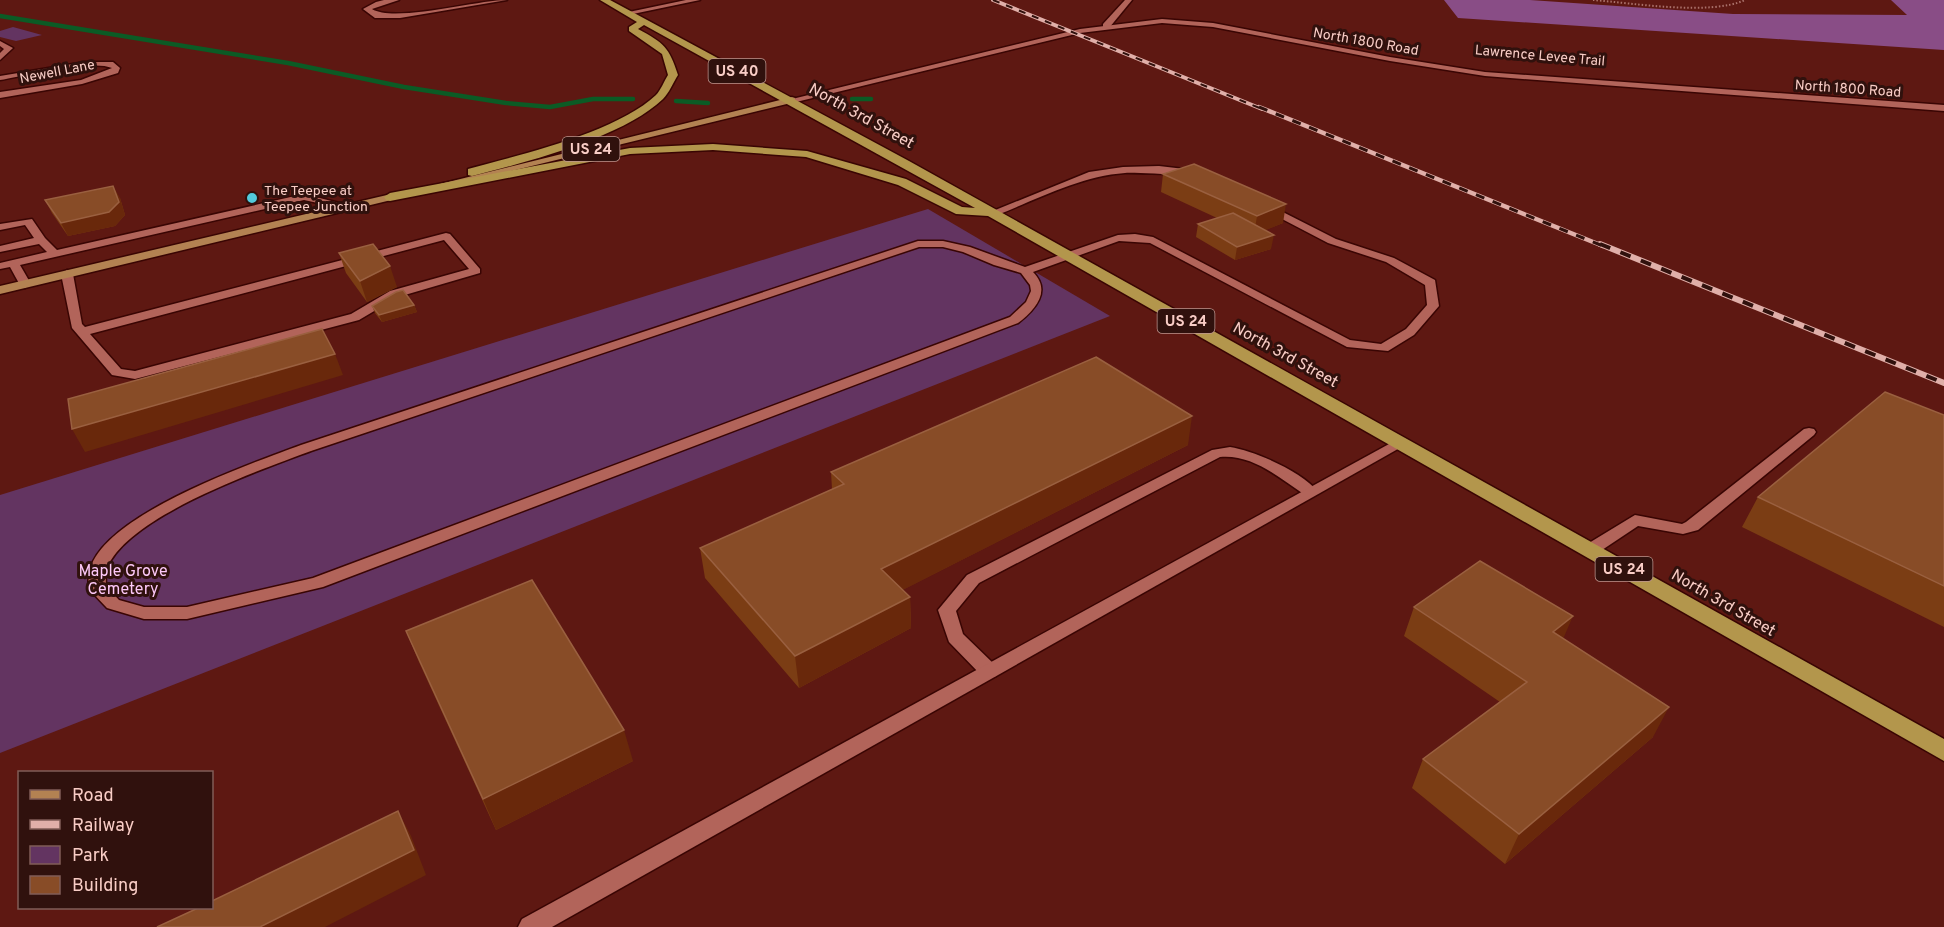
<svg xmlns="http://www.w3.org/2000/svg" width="1944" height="927" viewBox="0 0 1944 927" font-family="Overpass,sans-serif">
<rect width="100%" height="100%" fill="#5e1812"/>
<g fill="#633461">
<polygon points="13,27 42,35 16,41 0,37 0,31"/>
<polygon points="928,209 1110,316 0,753 0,495"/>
</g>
<polygon fill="#894d86" points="1444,0 1530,0 1733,14 1907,15 1891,0 1944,0 1944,50 1458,18"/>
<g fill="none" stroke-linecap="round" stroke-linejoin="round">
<g stroke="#0b5b25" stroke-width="4.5">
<polyline points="0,16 288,63 404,87 506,103 550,107 593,99 633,99"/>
<polyline points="852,99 871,99"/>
<polyline points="676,101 708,103"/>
</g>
<defs>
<g id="lane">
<path d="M384,0H399L372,9C394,23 476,0 507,0L400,18H375L363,9L376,2Z"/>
<polygon points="686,0 700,0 628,15 624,13"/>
<polygon points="1125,0 1132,0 1109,28 1103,28 1103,24"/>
<polygon points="0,41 13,48 0,60 0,53 4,49 0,46"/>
<path d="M85,62H113L120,68L118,73L82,84L0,98V92L81,80L112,68C92,59 24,76 0,80V76Z"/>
<path d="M1159,166L1193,170L1198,173C1193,177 1137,172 1125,173C1081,176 1038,199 997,215H989L988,213L1089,172L1123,167Z"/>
<polygon points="304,194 355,207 350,210 304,200 20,265 31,284 25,288 21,287 10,267 0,269 0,263 47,252 39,244 0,252 0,246 34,238 25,225 0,230 0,224 32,219 45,238 57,250"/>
<path d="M1267,204L1336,239L1394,258L1435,280L1439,306L1414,335L1388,351L1347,347L1150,243L1119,241L1033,272C1052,291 1035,310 1018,323L323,587L187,619H144L107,608L88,588C89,582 88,575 90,569C106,514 250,464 301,445L918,241H943L970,247L1025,267L1118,235L1135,234L1153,237L1350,340L1381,344L1406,329L1427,305L1425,285L1386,262L1328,243L1263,209V205ZM919,247H943L963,252L994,265L1021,273L1030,285L1031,291L1026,302L1010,317L313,578L187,607H144L119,600L106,586C106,581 105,573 107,568C128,516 260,470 311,451Z"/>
<path d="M446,233L450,234L480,269V273L398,297L359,320L135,379L112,375L72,328L61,274L67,270L73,274L82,324L85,327ZM444,240L469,269L390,291L351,314L135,371L121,369L90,334Z"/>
<polygon points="1809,428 1814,429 1816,432 1814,435 1698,530 1683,534 1638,526 1596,554 1584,554 1582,550 1584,546 1635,515 1682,524 1686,522 1804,429"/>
<path d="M1230,447C1255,451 1303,472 1318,492L1310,497L1305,495C1279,478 1253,454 1220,457L979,583L956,611L963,634L996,666L998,671L996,676L989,678L982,676L949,642L938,610L967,575L1212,450Z"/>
</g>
<g id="street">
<polygon points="1162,19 1213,23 1390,57 1485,72 1944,105 1944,111 1485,76 1390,61 1213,27 1162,23 1080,33 792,103 788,100 1080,29"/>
<polygon points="1400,438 1407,442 1405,445 552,927 518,927 522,919"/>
</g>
<g id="primary">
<polygon points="792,97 795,98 795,102 445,187 440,184"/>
<polygon points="404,191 408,192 408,196 0,294 0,286"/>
</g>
<path id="highway" d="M600,0H610L909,161L1944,739V761L988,216L956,214L898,185L806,157L713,150L630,154L390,201L386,200L384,197L390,193L630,148L713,144L807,151L906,179L962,207L975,208L644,25L638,29C664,43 669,47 678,75C673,83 669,93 663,99C622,138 527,162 472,176L468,175V169C520,155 617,132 656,95C661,90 664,81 668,75L662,54L629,31V27L637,22Z"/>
</defs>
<use href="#lane" stroke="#390503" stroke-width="3"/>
<use href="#street" stroke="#390503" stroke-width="3"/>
<use href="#primary" stroke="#390503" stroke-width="3"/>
<use href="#highway" stroke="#390503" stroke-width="3"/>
<path stroke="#aa716b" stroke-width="2" stroke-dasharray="1.5 2" stroke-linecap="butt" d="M1593,0C1633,3 1710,16 1745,0"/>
<use href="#lane" fill="#b2645a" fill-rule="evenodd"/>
<use href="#street" fill="#b2645a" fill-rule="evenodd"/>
<use href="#primary" fill="#b38252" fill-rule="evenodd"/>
<use href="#highway" fill="#b3964c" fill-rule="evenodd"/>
<defs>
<polyline id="rail-far2" points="993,0 1262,109"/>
<polyline id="rail-far1" points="1259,107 1603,246"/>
<polyline id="rail" points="1600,244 1944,383"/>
</defs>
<use href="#rail-far2" stroke="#e0afa9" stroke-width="4"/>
<use href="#rail-far1" stroke="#e0afa9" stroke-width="4.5"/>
<use href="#rail" stroke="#e0afa9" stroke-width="6"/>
<use href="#rail-far2" stroke="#30110d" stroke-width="2" stroke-dasharray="7" stroke-linecap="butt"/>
<use href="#rail-far1" stroke="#30110d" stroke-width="3" stroke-dasharray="9" stroke-linecap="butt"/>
<use href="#rail" stroke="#30110d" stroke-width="4" stroke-dasharray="11" stroke-linecap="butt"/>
</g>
<g fill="#7b3d14">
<polygon points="1163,174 1283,223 1265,230 1271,249 1235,260 1196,237 1198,224 1217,218 1161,192"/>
<polygon points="120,198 125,215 115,226 68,236 52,213 45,200"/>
<polygon points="339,253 397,287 367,302 346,273"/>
<polygon points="414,305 417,312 382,322 375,313 372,306"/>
<polygon points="1944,415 1944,627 1742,527 1758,497"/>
<polygon points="1188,445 902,590 910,597 911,628 799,688 705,578 700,548 832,489 831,472"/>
<polygon points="1414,607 1563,639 1653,737 1505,864 1412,788 1423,759 1500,702 1404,636"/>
<polygon points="406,631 633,761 496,830 419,662"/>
</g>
<g fill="#69280b">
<polygon points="113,186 120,198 125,215 115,226 68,236 61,223"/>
<polygon points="1286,204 1283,223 1254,235 1257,216"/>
<polygon points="1274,235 1271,249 1235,260 1237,247"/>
<polygon points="390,266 397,287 367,302 360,281"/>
<polygon points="414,305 417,312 382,322 379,315"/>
<polygon points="335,354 343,375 85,452 72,429"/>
<polygon points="1192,416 1188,445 883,600 881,569"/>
<polygon points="910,597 911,628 799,688 795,656"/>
<polygon points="1573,616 1560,646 1553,632"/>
<polygon points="1669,707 1653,737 1505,864 1519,834"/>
<polygon points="624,730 633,761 496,830 483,799"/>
<polygon points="398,811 411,836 426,875 325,927 260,927"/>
</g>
<g fill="#884c27" stroke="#9a6040" stroke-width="1.5">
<polygon points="1194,164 1286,204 1257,216 1163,174"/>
<polygon points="113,186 119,202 109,212 61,223 45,200"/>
<polygon points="1233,213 1274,235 1237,247 1198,224"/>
<polygon points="373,244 390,266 360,281 339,253"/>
<polygon points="403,290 414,305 379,315 372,306 396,292"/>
<polygon points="322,329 335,354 72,429 68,399"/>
<polygon points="1096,357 1192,416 881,569 910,597 795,656 700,548 844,484 831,472"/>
<polygon points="1885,392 1944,415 1944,586 1758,497"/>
<polygon points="1480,561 1573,616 1553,632 1669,707 1519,834 1423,759 1527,682 1414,607"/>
<polygon points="532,580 624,730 483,799 406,631"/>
<polygon points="398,811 414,850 260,927 157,927 198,908 212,908 212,901"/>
</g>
<circle fill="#53cadc" stroke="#30110d" stroke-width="2" cx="252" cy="198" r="6"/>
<g text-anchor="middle" stroke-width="6" stroke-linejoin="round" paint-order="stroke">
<g font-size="14" fill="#f9cdc6" stroke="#30110d">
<text transform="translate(1366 41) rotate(10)" y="5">North 1800 Road</text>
<text transform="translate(1540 55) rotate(5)" y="5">Lawrence Levee Trail</text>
<text transform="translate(57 71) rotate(-11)" y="5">Newell Lane</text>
<text transform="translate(1848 88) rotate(4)" y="5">North 1800 Road</text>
</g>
<g font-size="14" fill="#f9cdc6" stroke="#30110d" text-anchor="start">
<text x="264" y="195">The Teepee at<tspan x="264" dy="16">Teepee Junction</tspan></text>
</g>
<g fill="#30110d" stroke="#bd958e" stroke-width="1.5">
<rect x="708.5" y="59" width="57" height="24" rx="4.5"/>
<rect x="562.5" y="137" width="57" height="24" rx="4.5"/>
<rect x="1157.5" y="309" width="57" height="24" rx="4.5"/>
<rect x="1595.5" y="557" width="57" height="24" rx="4.5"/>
</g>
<g font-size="15" font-weight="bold" fill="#f9cdc6">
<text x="737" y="76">US 40</text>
<text x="591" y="154">US 24</text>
<text x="1186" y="326">US 24</text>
<text x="1624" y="574">US 24</text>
</g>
<g font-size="16" fill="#f9cdc6" stroke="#30110d">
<text transform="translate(862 115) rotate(29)" y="6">North 3rd Street</text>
<text transform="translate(1286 354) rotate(29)" y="6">North 3rd Street</text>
<text transform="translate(1724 602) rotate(30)" y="6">North 3rd Street</text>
</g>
<g font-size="16" fill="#fdc9f9" stroke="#30110d">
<text x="123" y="576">Maple Grove<tspan x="123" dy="18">Cemetery</tspan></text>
</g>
</g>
<rect x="18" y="771" width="195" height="138" fill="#30110d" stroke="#805c57" stroke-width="1.5"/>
<rect x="30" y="790" width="30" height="9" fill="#b38252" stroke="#805c57" stroke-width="1.5"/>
<text x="72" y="801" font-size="18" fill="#f9cdc6">Road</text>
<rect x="30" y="820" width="30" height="9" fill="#e0afa9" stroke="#805c57" stroke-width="1.5"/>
<text x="72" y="831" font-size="18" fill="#f9cdc6">Railway</text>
<rect x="30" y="846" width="30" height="18" fill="#633461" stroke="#805c57" stroke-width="1.5"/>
<text x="72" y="861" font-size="18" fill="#f9cdc6">Park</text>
<rect x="30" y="876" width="30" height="18" fill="#884c27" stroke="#805c57" stroke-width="1.5"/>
<text x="72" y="891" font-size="18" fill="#f9cdc6">Building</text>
</svg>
